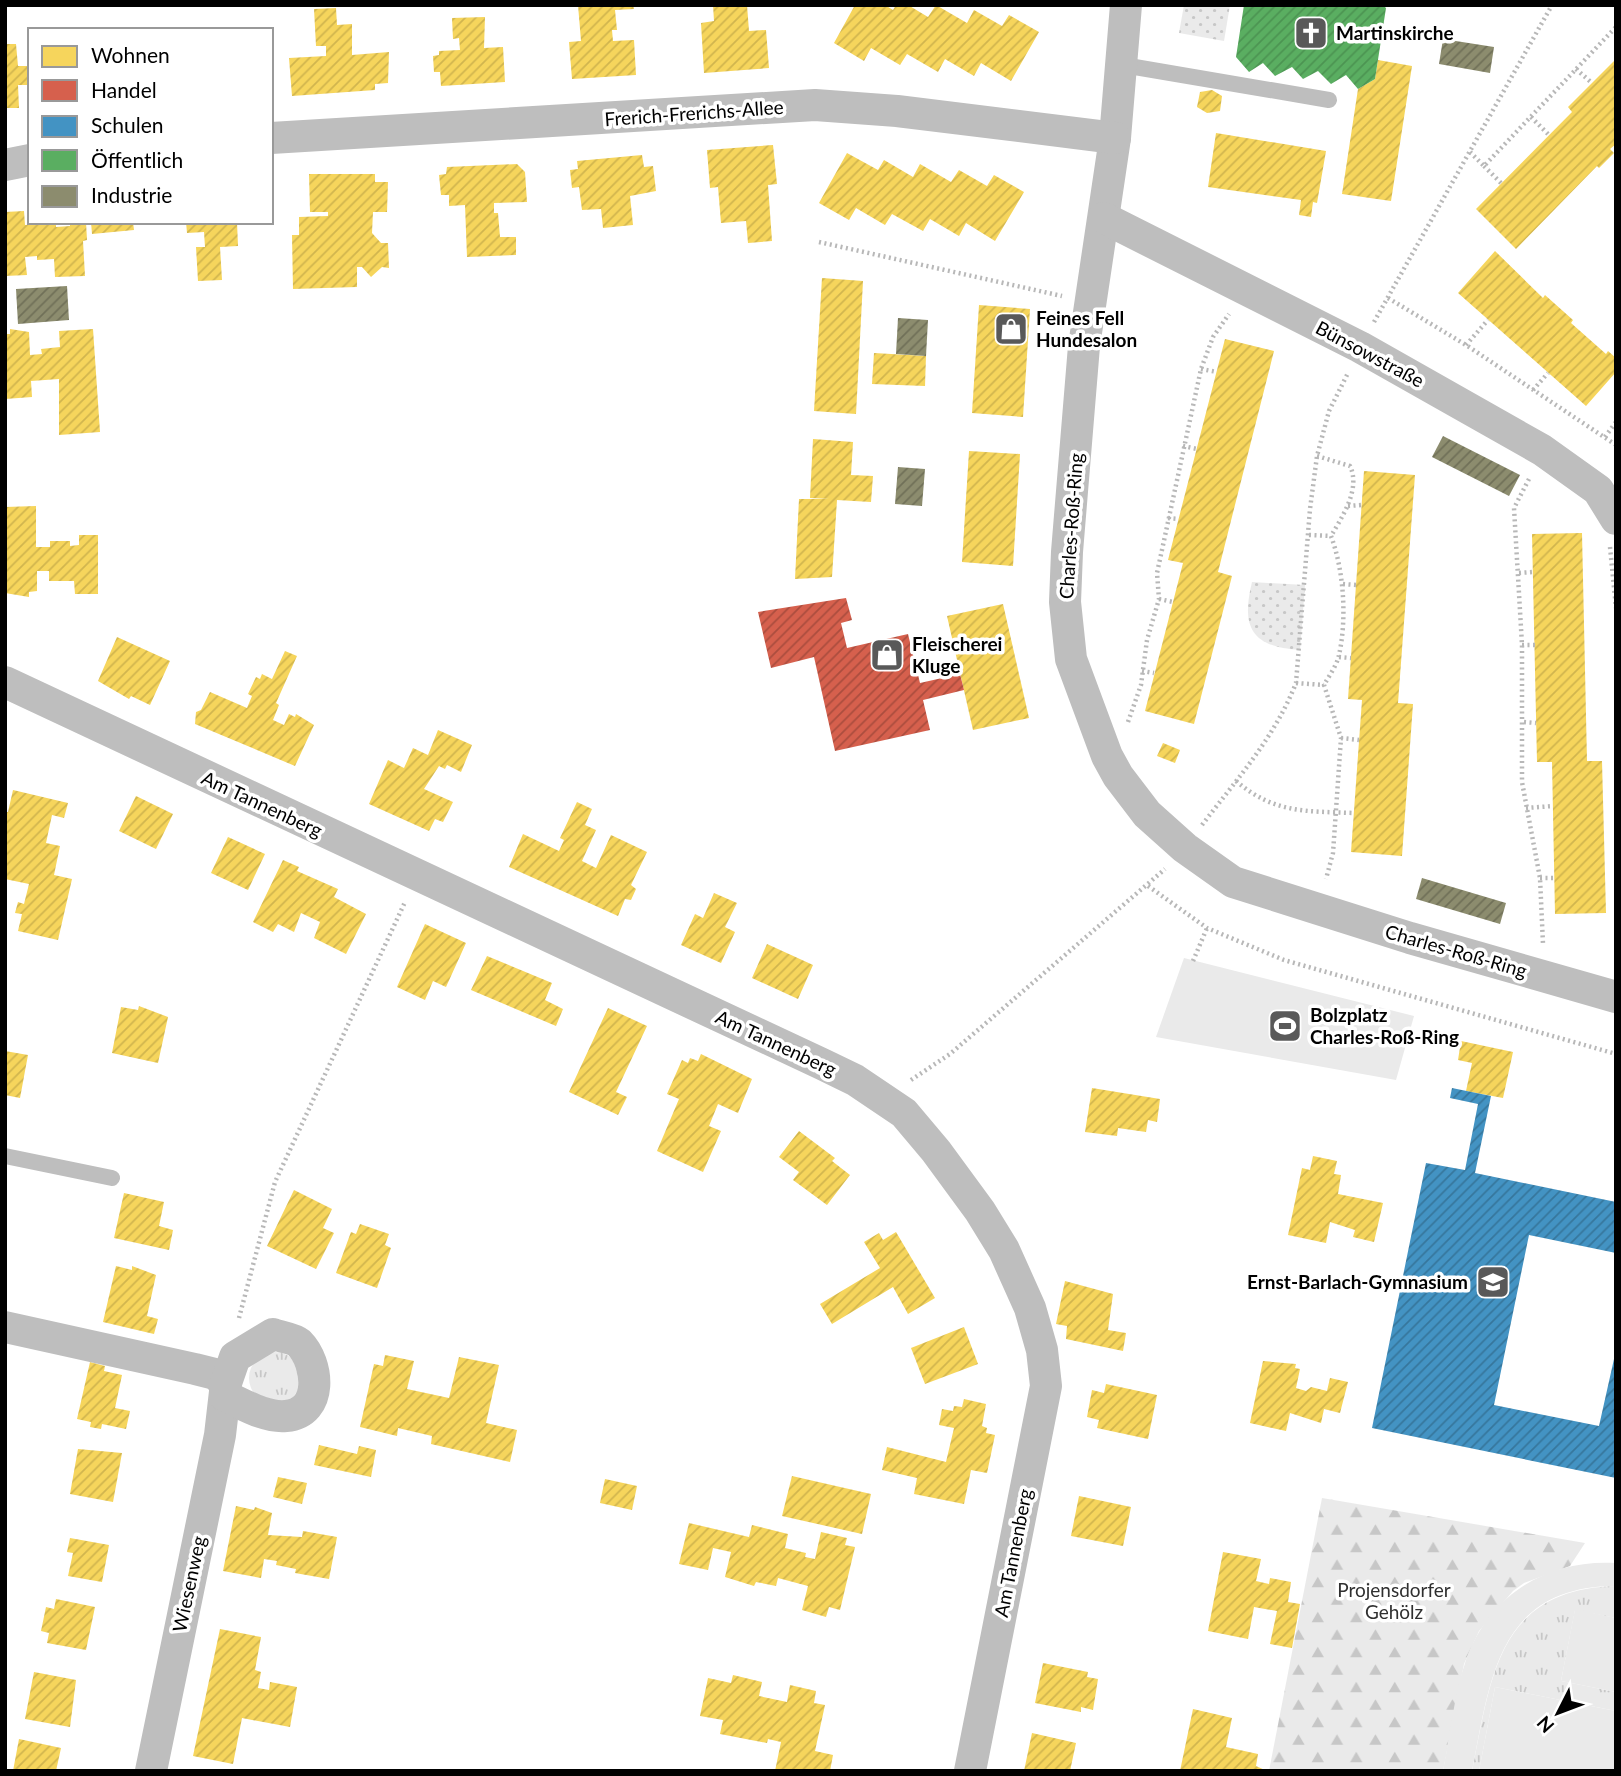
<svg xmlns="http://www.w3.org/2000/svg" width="1621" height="1776" viewBox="0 0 1621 1776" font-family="Lato,sans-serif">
<defs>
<pattern id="grass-tufts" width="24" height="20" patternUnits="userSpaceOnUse" patternTransform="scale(1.75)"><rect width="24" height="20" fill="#eaeaea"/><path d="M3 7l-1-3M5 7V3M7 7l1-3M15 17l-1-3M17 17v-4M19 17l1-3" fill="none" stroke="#c7c7c7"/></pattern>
<pattern id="forest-firs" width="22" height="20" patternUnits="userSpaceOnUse" patternTransform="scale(1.75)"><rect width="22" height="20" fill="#eaeaea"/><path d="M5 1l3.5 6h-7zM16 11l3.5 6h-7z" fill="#c7c7c7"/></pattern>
<pattern id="park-dots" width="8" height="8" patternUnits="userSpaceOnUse" patternTransform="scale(1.75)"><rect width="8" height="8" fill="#eaeaea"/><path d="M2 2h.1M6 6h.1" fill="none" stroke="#c7c7c7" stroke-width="1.8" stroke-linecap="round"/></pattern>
<pattern id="homes-hatch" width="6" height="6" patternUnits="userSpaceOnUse" patternTransform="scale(1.75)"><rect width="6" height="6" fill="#f6d55c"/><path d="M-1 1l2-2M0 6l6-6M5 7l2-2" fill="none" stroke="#d1b54e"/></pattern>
<pattern id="shops-hatch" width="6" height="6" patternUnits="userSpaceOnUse" patternTransform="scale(1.75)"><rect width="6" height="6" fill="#d6604d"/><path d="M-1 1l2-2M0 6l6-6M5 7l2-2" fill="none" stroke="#ab4d3e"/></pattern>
<pattern id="schools-hatch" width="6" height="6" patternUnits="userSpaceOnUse" patternTransform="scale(1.75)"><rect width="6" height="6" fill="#4393c3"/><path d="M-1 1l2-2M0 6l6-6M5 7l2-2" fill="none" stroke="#36769c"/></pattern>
<pattern id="public-hatch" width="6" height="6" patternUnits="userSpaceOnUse" patternTransform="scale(1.75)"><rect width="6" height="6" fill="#5aae61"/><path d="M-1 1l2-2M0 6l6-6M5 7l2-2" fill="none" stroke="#4c9452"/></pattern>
<pattern id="industry-hatch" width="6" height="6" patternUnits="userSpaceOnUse" patternTransform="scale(1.75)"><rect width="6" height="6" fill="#8c8c6e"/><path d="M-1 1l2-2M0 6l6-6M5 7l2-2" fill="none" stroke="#707058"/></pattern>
</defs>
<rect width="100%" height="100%" fill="#fff"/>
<g fill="url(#grass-tufts)">
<circle cx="275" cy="1378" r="26"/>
<path d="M1616,1586V1618L1575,1610L1561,1681L1616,1692V1711L1495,1687L1479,1771H1472C1491,1678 1497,1589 1616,1586Z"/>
</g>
<polygon fill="url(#forest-firs)" points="1322,1498 1585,1543 1570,1566 1524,1583 1513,1591 1479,1631 1464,1664 1443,1771 1269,1771"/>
<g fill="url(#park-dots)">
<polygon points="1184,5 1230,5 1224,41 1179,33"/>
<path d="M1252,582L1305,585L1300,650C1251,647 1241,627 1252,582Z"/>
</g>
<g fill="#eaeaea">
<polygon points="1184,958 1414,1016 1396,1080 1156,1037"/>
<path d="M1616,1563V1586C1497,1586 1490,1681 1472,1771H1443C1450,1735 1454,1695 1466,1660C1489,1595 1547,1559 1616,1563Z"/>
<polygon points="1575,1609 1616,1618 1616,1692 1561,1681"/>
<polygon points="1495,1687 1616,1711 1616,1771 1479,1771"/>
</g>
<g fill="url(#homes-hatch)">
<polygon points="578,5 633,5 634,9 615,10 617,30 612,30 613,41 634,40 636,75 572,79 569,42 581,41"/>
<polygon points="713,5 747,5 749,31 766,30 769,68 704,73 701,23 714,21"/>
<polygon points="855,5 885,5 893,10 896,5 908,5 928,17 936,5 967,23 974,10 1002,26 1009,15 1039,32 1011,81 981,63 974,76 945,59 938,72 907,54 900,65 871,48 864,61 834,43"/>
<polygon points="336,8 337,25 352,24 352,55 389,52 388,83 375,84 375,90 292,96 289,58 326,56 326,46 316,46 314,9"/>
<polygon points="485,17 484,48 503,47 505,82 441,86 440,72 434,72 433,56 439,55 439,51 460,50 459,38 453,39 452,18"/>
<polygon points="5,44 16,44 18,66 30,66 30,85 18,85 19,108 5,108"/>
<polygon points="1616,59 1616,144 1610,149 1614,153 1599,168 1597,166 1516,249 1476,209 1572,112 1568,107"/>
<polygon points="1378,60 1412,66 1391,201 1342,194 1358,89 1375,79"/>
<polygon points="1212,90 1222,96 1220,111 1207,113 1197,107 1200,92"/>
<polygon points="1216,133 1326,151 1317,203 1313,202 1311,217 1299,215 1301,200 1208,187"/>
<polygon points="773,145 777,184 768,185 772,241 748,243 746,221 721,223 718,187 710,188 707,150"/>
<polygon points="847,153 878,170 884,160 913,177 920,164 951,182 959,170 987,186 994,175 1024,192 995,241 966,223 959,236 930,219 923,231 892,214 885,225 856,208 849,220 819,203"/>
<polygon points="642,155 644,167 653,166 656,191 630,196 633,225 603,228 601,209 582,210 579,187 572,188 570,170 578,169 577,161"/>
<polygon points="517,164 525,172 527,202 494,203 494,213 498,213 500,237 516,237 516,255 467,257 465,205 449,206 449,195 441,195 439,175 446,174 447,167"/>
<polygon points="309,174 375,174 375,182 388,182 387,212 373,212 372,233 381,243 388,243 389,268 382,267 371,277 362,267 357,267 357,287 293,289 292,235 299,235 299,217 328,216 328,212 310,212"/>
<polygon points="24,211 25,225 56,223 56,227 70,226 70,222 86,222 87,240 83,241 85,276 55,277 54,259 37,260 37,256 25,257 27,275 5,276 5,212"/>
<polygon points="91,222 133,222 134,230 92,234"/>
<polygon points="186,222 237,222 238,246 220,247 222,280 198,281 196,247 205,247 204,232 187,233"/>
<polygon points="1495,251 1543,298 1545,295 1573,320 1571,323 1606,354 1608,351 1616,358 1616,372 1586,406 1458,293"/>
<polygon points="822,278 863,281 856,414 814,411"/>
<polygon points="979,305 1030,309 1023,417 972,413"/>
<polygon points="10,329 29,332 30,355 42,354 41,349 60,347 59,331 93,329 100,432 59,435 59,379 31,381 32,397 5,399 5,334 10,334"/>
<polygon points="1225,339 1274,351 1218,572 1232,576 1194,724 1145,711 1183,563 1168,560"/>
<polygon points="874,353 926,356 925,386 872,384"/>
<polygon points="813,439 853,442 851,475 873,476 871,502 837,500 832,577 795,579 799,499 829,499 810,498"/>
<polygon points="969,451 1020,454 1013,566 962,562"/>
<polygon points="1364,471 1415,475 1398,703 1413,704 1402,856 1351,852 1362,700 1348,699"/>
<polygon points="36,506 36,547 50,547 50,541 70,541 70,546 79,545 79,535 98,535 98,594 75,594 74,581 49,581 49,571 37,571 37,591 29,592 29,597 5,593 5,507"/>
<polygon points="1582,533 1587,761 1602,761 1606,913 1555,914 1552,762 1537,762 1532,534"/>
<polygon points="1003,604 1029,718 973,730 947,616"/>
<polygon points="117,637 170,661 150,705 131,696 129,699 98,681"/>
<polygon points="285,651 297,656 276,703 279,705 273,720 284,725 289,714 295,717 296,714 314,725 295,766 195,724 196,712 201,710 210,692 247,708 252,696 248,694 256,677 260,679 262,674 272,679"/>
<polygon points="438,730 472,745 461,772 447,765 445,769 439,766 424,789 453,802 443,822 435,819 429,831 369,804 388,760 404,768 413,748 428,755"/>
<polygon points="1163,743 1180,750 1175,763 1157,756"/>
<polygon points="13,790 68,803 64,818 52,815 46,843 60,846 54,875 72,879 58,940 18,931 22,914 15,913 18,902 24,904 29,884 5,879 5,812 8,812"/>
<polygon points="136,796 173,814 156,849 119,831"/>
<polygon points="577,802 592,809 585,825 596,830 582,861 596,868 611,835 647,852 631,885 636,889 631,900 625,899 618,916 509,867 523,834 559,851 564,840 560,838"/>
<polygon points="228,837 265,854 248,890 211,873"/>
<polygon points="283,860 299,867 297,871 338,889 334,897 366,914 346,954 314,938 320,922 301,913 294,932 278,924 273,932 253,922"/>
<polygon points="714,893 737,903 725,927 735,932 721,963 681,945 695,914 703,918"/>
<polygon points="425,924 466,943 446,987 433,981 425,1000 397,987"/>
<polygon points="767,944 813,965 798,999 752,978"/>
<polygon points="487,956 552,983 545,1000 563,1009 556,1026 471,990"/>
<polygon points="139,1006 168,1017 158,1063 112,1053 121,1007 138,1010"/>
<polygon points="608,1008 647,1026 616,1092 627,1097 618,1115 569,1092"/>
<polygon points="1461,1041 1513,1052 1503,1098 1466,1091 1472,1063 1458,1060"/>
<polygon points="5,1051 28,1055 20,1098 5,1095"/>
<polygon points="701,1054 752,1079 738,1113 718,1104 709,1126 721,1131 703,1172 657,1151 679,1099 667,1094 682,1060 688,1063 690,1058 698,1061"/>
<polygon points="1092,1088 1160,1099 1157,1122 1148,1120 1146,1132 1118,1128 1117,1136 1085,1132"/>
<polygon points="799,1131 835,1158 832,1161 850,1175 827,1205 793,1180 799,1172 779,1157"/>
<polygon points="1313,1156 1337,1161 1334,1174 1341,1175 1338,1194 1383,1203 1374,1242 1353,1237 1355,1230 1330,1222 1326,1243 1288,1235 1302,1168 1310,1170"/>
<polygon points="294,1190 332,1209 323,1228 334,1233 316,1269 267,1246"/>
<polygon points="124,1193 164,1202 159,1226 173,1230 169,1250 114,1238"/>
<polygon points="360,1224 389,1234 385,1245 391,1248 377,1288 336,1273 351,1232 356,1234"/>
<polygon points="896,1232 935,1298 908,1314 893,1287 832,1324 820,1304 880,1268 864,1242 879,1233 883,1240"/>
<polygon points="116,1266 132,1270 132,1266 156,1275 147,1316 158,1319 154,1334 103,1322"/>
<polygon points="1065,1281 1113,1294 1108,1330 1126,1333 1123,1351 1066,1339 1067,1326 1056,1324"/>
<polygon points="964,1327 978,1364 925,1384 911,1348"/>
<polygon points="385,1355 414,1361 407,1389 449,1398 459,1357 499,1365 486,1423 517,1430 510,1462 431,1444 432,1436 398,1428 397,1436 360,1427 374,1364 383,1366"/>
<polygon points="1263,1361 1296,1364 1295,1368 1300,1369 1296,1388 1306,1391 1311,1387 1327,1391 1330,1378 1348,1382 1340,1413 1324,1409 1321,1423 1290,1413 1286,1431 1250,1423"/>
<polygon points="90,1362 105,1366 104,1371 122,1375 115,1408 130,1411 126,1429 102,1424 101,1429 90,1427 91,1422 77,1419"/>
<polygon points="1106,1384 1157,1395 1148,1439 1097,1428 1099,1420 1087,1417 1092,1390 1104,1393"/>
<polygon points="964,1399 986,1404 982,1426 987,1428 986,1433 995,1435 987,1473 971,1470 964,1504 914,1494 917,1478 882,1470 887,1447 946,1462 954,1428 939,1425 942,1409 953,1411 954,1406 962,1407"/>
<polygon points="319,1445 357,1454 359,1446 376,1450 371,1477 314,1465"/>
<polygon points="78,1449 122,1453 113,1502 70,1494"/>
<polygon points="792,1476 871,1494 862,1534 782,1516"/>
<polygon points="278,1477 307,1483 302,1504 273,1497"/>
<polygon points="605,1479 637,1486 632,1510 600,1503"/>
<polygon points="1079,1496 1131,1507 1123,1546 1071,1536"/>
<polygon points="236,1506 254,1510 255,1507 272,1513 268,1535 302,1537 303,1531 337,1537 329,1579 295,1573 296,1569 276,1565 277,1561 264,1559 261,1578 223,1571"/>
<polygon points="689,1523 749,1537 752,1525 788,1534 785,1548 806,1553 805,1557 815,1559 821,1532 847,1538 845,1545 855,1547 840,1610 829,1607 826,1617 802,1610 808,1586 778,1578 776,1586 756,1582 754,1586 725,1577 731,1552 713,1548 708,1570 679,1564"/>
<polygon points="70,1538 109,1545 102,1582 68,1576 73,1553 67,1552"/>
<polygon points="1223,1552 1261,1559 1256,1581 1269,1584 1270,1578 1291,1582 1288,1602 1300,1604 1292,1648 1270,1644 1277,1611 1254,1607 1248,1639 1208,1631"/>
<polygon points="56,1599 95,1607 86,1650 47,1643 49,1633 41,1631 46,1607 54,1609"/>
<polygon points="220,1629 261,1637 255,1670 261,1672 258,1688 269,1690 270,1682 297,1687 290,1727 242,1718 233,1764 193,1756"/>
<polygon points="1043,1663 1088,1672 1087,1677 1098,1679 1093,1710 1081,1707 1081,1712 1035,1703"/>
<polygon points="34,1672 76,1680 70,1727 25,1719"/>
<polygon points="733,1675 762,1682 759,1696 787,1702 790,1685 816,1691 814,1703 825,1705 815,1751 833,1755 830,1771 775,1771 781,1742 768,1739 767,1743 720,1734 723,1720 700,1716 708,1678 731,1683"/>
<polygon points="1193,1709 1232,1718 1226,1747 1258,1754 1256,1766 1267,1771 1180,1771"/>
<polygon points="1032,1733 1076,1743 1070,1771 1024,1771"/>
<polygon points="19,1739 61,1748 56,1771 13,1771"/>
</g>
<polygon fill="url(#shops-hatch)" points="846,598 852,620 841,623 847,648 908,634 920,683 960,674 964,690 923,700 930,730 835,751 814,657 771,668 758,612"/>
<polygon fill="url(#schools-hatch)" points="1452,1088 1491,1096 1475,1173 1616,1202 1616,1253 1529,1235 1494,1405 1599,1426 1616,1350 1616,1478 1372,1428 1426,1163 1465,1170 1478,1104 1450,1098"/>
<polygon fill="url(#public-hatch)" points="1244,5 1383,5 1386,8 1375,79 1358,89 1346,75 1331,84 1318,71 1303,79 1292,67 1275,76 1263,63 1249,72 1236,57"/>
<g fill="url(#industry-hatch)">
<polygon points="1443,39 1494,47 1490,73 1439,64"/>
<polygon points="67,286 69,320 18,324 16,289"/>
<polygon points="898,318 928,320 926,356 896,354"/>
<polygon points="1443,436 1520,475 1509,496 1432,457"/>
<polygon points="898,467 925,469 922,506 895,504"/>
<polygon points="1422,878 1506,903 1500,924 1416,899"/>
</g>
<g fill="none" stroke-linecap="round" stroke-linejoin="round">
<g stroke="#b8b8b8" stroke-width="4.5" stroke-dasharray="2 3.5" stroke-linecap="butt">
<polyline points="1576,69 1592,83"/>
<polyline points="1531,117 1549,135"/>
<polyline points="1470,152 1484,166 1616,27"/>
<polyline points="1484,166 1501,183"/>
<polyline points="819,242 1062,296"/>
<polyline points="1388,298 1466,345 1616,445"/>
<polyline points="1374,322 1552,5"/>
<polyline points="1466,345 1488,320"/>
<polyline points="1201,369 1217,372"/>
<polyline points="1533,390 1548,373"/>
<polyline points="1605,437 1616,422"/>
<polyline points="1183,446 1197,449"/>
<path d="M1317,456L1350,466C1361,489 1342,517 1331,536C1344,571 1347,619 1339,655C1337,665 1329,676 1324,685L1341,738L1333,853L1326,879"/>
<polyline points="1529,479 1514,508 1522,645 1522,782 1540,878 1543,944"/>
<polyline points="1348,506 1362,505"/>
<polyline points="1168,518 1179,519"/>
<polyline points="1309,535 1331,536"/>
<polyline points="1610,547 1616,608"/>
<polyline points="1519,573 1533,572"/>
<polyline points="1343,584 1356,585"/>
<polyline points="1159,599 1173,602"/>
<polyline points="1522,645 1535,645"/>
<polyline points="1339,657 1351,658"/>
<polyline points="1142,671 1154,673"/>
<polyline points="1296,683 1324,685"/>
<polyline points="1128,722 1141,685 1147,640 1159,599 1157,573 1201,369 1213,337 1229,314"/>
<polyline points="1524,722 1536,723"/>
<polyline points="1341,738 1359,740"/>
<path d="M1236,781C1275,814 1306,811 1354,813"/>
<polyline points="1526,808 1553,806"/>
<path d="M1202,825C1237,779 1275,737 1296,683L1310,509L1317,456L1329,411L1348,373"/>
<polyline points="1540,878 1555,878"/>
<polyline points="1148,886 1207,928 1284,960 1616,1054"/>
<polyline points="1193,961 1207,928"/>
<polyline points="911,1080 950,1054 1165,869"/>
<polyline points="239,1318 275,1182 405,902"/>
</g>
<g stroke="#bebebe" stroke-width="16">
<polyline points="1123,65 1329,100"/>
<polyline points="5,1156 112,1178"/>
</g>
<g stroke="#bebebe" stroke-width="32">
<polyline points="1126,5 1115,138 1084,346 1067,552 1065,602 1071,659 1107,756 1118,776 1147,814 1185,848 1233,882 1410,938 1616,997"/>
<polyline points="271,138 815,105 897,111 1115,138"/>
<polyline points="5,165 30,160"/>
<polyline points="1104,218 1360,347 1542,450 1598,490 1616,519"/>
<polyline points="5,682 822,1064 855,1080 904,1113 936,1151 980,1211 1004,1250 1030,1308 1042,1350 1046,1386 970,1771"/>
<polyline points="5,1327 195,1369 215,1374 226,1383 220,1435 151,1771"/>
<path d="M225,1396C243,1404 265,1418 286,1416C324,1413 319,1363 299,1343C293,1338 281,1337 273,1334L235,1357L226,1383"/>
</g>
</g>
<defs>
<symbol id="church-square" viewBox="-11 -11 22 22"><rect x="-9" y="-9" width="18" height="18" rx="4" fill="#595959" stroke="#fff"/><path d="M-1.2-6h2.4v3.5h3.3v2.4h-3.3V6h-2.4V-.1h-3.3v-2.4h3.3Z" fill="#fff"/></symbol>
<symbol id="shop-square" viewBox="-11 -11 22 22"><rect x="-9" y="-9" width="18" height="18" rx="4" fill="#595959" stroke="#fff"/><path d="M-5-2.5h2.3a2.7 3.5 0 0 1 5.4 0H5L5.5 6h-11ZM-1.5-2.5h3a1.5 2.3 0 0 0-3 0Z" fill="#fff"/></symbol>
<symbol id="stadium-square" viewBox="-11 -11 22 22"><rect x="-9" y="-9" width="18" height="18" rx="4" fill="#595959" stroke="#fff"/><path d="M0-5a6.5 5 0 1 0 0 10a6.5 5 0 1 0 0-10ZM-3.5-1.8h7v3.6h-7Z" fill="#fff"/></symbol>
<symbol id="school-square" viewBox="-11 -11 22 22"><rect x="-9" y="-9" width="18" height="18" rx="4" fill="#595959" stroke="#fff"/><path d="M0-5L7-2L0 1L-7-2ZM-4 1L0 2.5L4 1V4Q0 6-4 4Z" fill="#fff"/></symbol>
</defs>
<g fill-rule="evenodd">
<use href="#church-square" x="1292" y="14" width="38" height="38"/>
<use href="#shop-square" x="992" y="310" width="38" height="38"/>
<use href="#shop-square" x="868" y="636" width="38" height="38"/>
<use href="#stadium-square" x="1266" y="1007" width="38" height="38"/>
<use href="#school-square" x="1474" y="1263" width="38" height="38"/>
</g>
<g text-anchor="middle" stroke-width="7" stroke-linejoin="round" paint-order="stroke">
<g font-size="19" font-weight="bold" fill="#000" stroke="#fff" text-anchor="start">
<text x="1336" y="40">Martinskirche</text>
<text x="1036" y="325">Feines Fell<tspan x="1036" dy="22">Hundesalon</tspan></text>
<text x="912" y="651">Fleischerei<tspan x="912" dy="22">Kluge</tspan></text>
<text x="1310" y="1022">Bolzplatz<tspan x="1310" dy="22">Charles-Roß-Ring</tspan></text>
<text x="1468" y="1289" text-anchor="end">Ernst-Barlach-Gymnasium</text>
</g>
<g font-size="19" fill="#000" stroke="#fff">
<text transform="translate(694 113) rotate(-4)" y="7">Frerich-Frerichs-Allee</text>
<text transform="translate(1370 354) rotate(28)" y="7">Bünsowstraße</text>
<text transform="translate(1071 526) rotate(-86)" y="7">Charles-Roß-Ring</text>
<text transform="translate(262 804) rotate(25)" y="7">Am Tannenberg</text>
<text transform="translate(1456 951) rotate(16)" y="7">Charles-Roß-Ring</text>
<text transform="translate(776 1043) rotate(25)" y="7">Am Tannenberg</text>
<text transform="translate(1013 1553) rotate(-79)" y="7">Am Tannenberg</text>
<text transform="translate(189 1584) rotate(-78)" y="7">Wiesenweg</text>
</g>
<g font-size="19" fill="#303030" stroke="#fff">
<text x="1394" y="1597">Projensdorfer<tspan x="1394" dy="22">Gehölz</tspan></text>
</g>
</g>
<rect width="1621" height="1776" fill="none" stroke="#000000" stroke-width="14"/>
<rect x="28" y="28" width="245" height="196" fill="#ffffff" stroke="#999999" stroke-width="2"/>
<rect x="42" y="46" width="35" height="21" fill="#f6d55c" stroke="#999999" stroke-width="2"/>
<text x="91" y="63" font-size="21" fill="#000000">Wohnen</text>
<rect x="42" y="80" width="35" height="21" fill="#d6604d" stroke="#999999" stroke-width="2"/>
<text x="91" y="98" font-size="21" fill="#000000">Handel</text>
<rect x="42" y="116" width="35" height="21" fill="#4393c3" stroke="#999999" stroke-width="2"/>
<text x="91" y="133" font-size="21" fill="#000000">Schulen</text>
<rect x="42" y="150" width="35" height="21" fill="#5aae61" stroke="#999999" stroke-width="2"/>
<text x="91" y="168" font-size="21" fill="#000000">Öffentlich</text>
<rect x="42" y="186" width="35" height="21" fill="#8c8c6e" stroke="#999999" stroke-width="2"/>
<text x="91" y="203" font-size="21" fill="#000000">Industrie</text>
<g transform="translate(1558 1713) rotate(228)" stroke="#ffffff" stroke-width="5" paint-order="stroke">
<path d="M0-5L12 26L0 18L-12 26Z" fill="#000000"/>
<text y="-10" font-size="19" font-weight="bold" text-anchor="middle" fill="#000000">N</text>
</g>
</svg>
